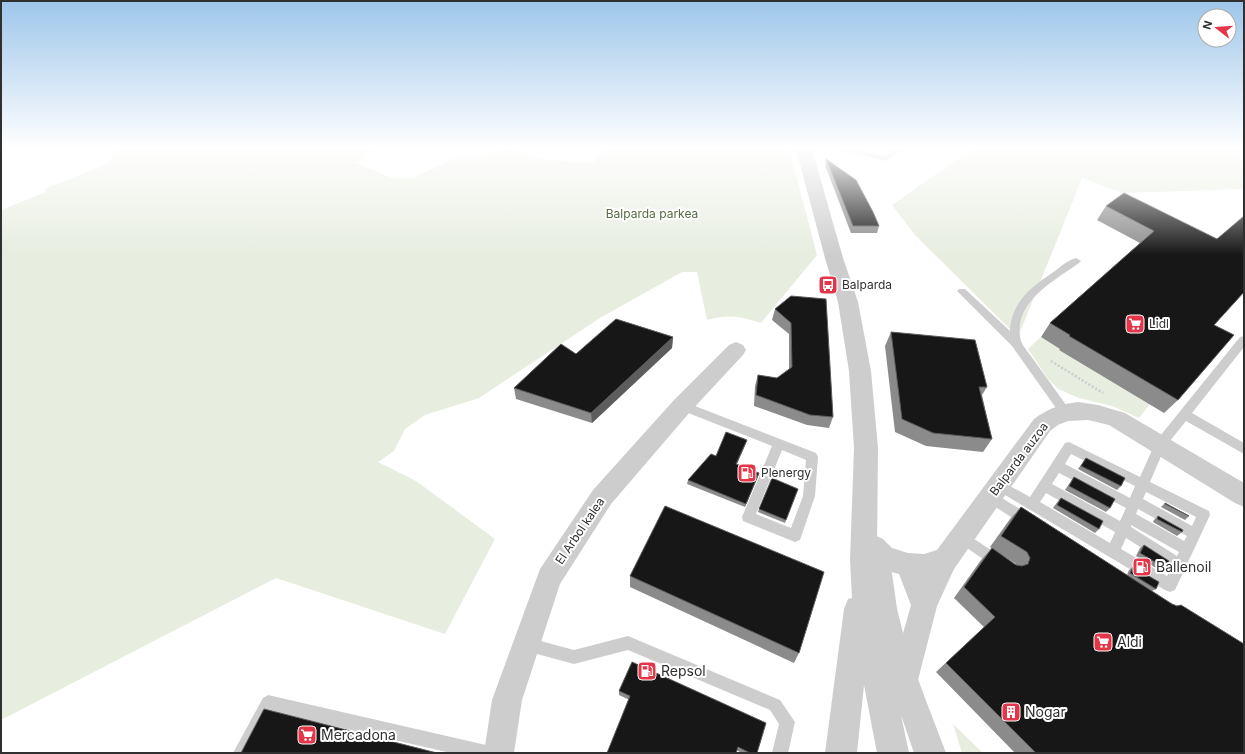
<svg xmlns="http://www.w3.org/2000/svg" width="1245" height="754" viewBox="0 0 1245 754" font-family="Inter,sans-serif">
<rect width="100%" height="100%" fill="#fff"/>
<g fill="#e7eddf">
<path d="M118,149H377L356,163L392,178H413L460,155H484L505,149H511L551,160L593,163L606,149H789L817,255L761,323C739,316 730,314 707,320L697,272H682L600,318L479,398L425,415L405,429L394,451L378,462L416,481L495,539L445,634L276,578L1,720V210L46,192L45,189L107,164Z"/>
<polygon points="972,149 1244,149 1244,189 1123,193 1082,178 1018,337 915,235 892,205"/>
<polygon points="1041,337 1060,349 1060,350 1150,404 1139,418 1112,406 1079,398 1058,389 1048,379 1028,349"/>
<polygon points="953,724 983,753 962,753"/>
</g>
<g fill="none" stroke-linecap="round" stroke-linejoin="round">
<polyline stroke="#cdcdcd" stroke-width="2.5" stroke-dasharray="2 2" stroke-linecap="butt" points="1051,361 1103,393"/>
<g fill="#cdcdcd" fill-rule="evenodd">
<polygon points="835,149 851,149 884,156 895,149 905,149 885,161"/>
<path d="M1076,258L1081,261L1079,263C1054,281 1011,303 1021,341C1023,347 1030,354 1033,359C1045,376 1057,392 1069,409L1071,412L1069,415L1065,417L1061,415L1012,346L957,291L959,289H965L1010,331C1011,302 1032,286 1055,271C1061,266 1068,260 1076,258Z"/>
<path d="M1244,336V347L1192,413L1244,443V454L1186,421L1165,447L1150,482L1209,511L1210,515L1175,590L1170,592L1165,590L995,489L993,485L995,481L999,480L1030,497L1065,443L1069,442L1140,477L1156,441L1240,337ZM1071,454L1135,486L1130,498L1065,464ZM1059,473L1126,508L1120,521L1052,484ZM1146,492L1196,517L1192,526L1143,499ZM1046,493L1115,532L1110,543L1040,502ZM1138,509L1187,536L1184,541L1136,514ZM1131,525L1179,552L1177,556L1131,527ZM1126,538L1172,567L1167,576L1121,549Z"/>
<path d="M682,401L816,453L818,457L815,496L800,540L795,542L790,540L743,521L742,517L772,446L678,409L676,406L678,403ZM782,450L806,460L803,496L791,528L756,514Z"/>
<polygon points="990,491 1032,516 1033,520 1032,524 1027,526 1022,524 986,501 984,497 986,493"/>
<polygon points="962,531 1003,558 1005,562 1003,566 998,568 993,566 957,541 955,537 957,533"/>
<polygon points="628,636 780,700 795,722 788,753 772,753 779,724 770,710 628,650 574,664 526,651 521,649 519,644 521,639 526,637 574,650"/>
<polygon points="268,695 486,745 492,747 494,753 451,753 272,712 250,753 233,753 263,698"/>
</g>
<g fill="#cdcdcd" fill-rule="evenodd">
<polygon points="736,342 743,345 746,350 743,355 690,412 611,504 560,584 522,700 514,753 484,753 492,700 540,569 593,490 674,400 729,345"/>
<path d="M1078,402L1098,405L1125,413L1244,483V507L1235,503L1109,425L1088,420L1068,421L1058,425L1050,431L954,569L937,606L918,680L914,690L904,694L894,690L890,680L911,605L899,574C880,569 870,566 861,547L865,539L874,535L883,539L892,548L908,553L924,554L937,550L1034,419C1047,409 1061,404 1078,402Z"/>
</g>
<path fill="#cdcdcd" fill-rule="evenodd" d="M796,149H812L843,258L858,302L871,371L878,448L877,552L887,556C894,574 894,594 898,613C909,661 929,707 946,753H914L901,715L909,753H877L864,685L857,753H825L844,609L848,599L852,598L850,560L854,448L849,371L838,302L825,258Z"/>
</g>
<g fill="#8b8b8b">
<polygon points="826,159 879,226 877,233 851,233 825,165"/>
<polygon points="1106,206 1217,239 1214,325 1178,400 1164,413 1059,350 1060,349 1041,337 1050,323 1140,243 1097,220"/>
<polygon points="791,296 833,417 829,428 807,425 754,406 755,386 758,375 777,378 789,369 789,334 772,320 775,309"/>
<polygon points="891,332 987,387 982,395 992,439 983,452 926,446 895,432 885,346"/>
<polygon points="673,337 672,348 592,423 516,399 514,388 576,354"/>
<polygon points="747,440 746,443 737,464 758,476 745,507 687,484 688,480 716,456"/>
<polygon points="1086,458 1121,486 1117,490 1078,469 1083,462"/>
<polygon points="1074,477 1110,508 1106,512 1065,490 1071,481"/>
<polygon points="798,489 785,523 758,512 759,509"/>
<polygon points="1061,498 1099,529 1095,533 1053,508 1058,501"/>
<polygon points="1165,503 1189,516 1185,520 1161,507"/>
<polygon points="1021,507 1127,575 1129,570 1133,567 1156,589 1152,591 1244,753 1015,753 936,672 984,627 954,598 981,560 992,548 1016,565 1016,564 990,547 1010,519"/>
<polygon points="1158,516 1182,532 1177,536 1153,522 1154,520"/>
<polygon points="1144,545 1165,568 1161,571 1136,556 1140,548"/>
<polygon points="630,576 799,653 794,663 630,587"/>
<polygon points="619,691 757,753 742,753 619,695"/>
</g>
<g fill="#5d5d5d">
<polygon points="673,337 672,348 592,423 591,413"/>
<polygon points="747,440 746,443 735,468 736,464"/>
<polygon points="759,473 758,476 745,507 746,504"/>
</g>
<g fill="#171717" stroke="#5d5d5d">
<polygon points="826,159 856,180 873,212 879,226 853,226"/>
<polygon points="1124,193 1217,239 1244,216 1244,292 1214,325 1234,335 1178,400 1069,336 1070,335 1050,323 1154,231 1106,206"/>
<polygon points="791,296 826,299 833,417 810,415 756,395 758,375 777,378 792,367 791,323 775,309"/>
<polygon points="616,319 673,337 591,413 514,388 561,344 576,354"/>
<polygon points="891,332 975,340 987,387 979,387 992,439 933,433 902,419"/>
<polygon points="726,432 747,440 736,464 759,473 746,504 688,480 711,454 716,456"/>
<polygon points="1086,458 1125,478 1121,486 1081,466"/>
<polygon points="1074,477 1115,499 1110,508 1069,486"/>
<polygon points="772,478 798,489 786,520 759,509"/>
<polygon points="1061,498 1103,521 1099,529 1057,505"/>
<polygon points="1165,503 1189,516 1165,504"/>
<polygon points="665,506 824,572 799,653 630,576"/>
<polygon points="1021,507 1172,604 1177,606 1181,605 1244,644 1244,753 1036,753 946,663 995,617 964,587 992,548 1016,565 1022,566 1028,564 1030,558 1027,552 1001,536"/>
<polygon points="1158,516 1183,530 1182,532 1157,519"/>
<polygon points="1144,545 1169,561 1165,568 1140,553"/>
<polygon points="1133,567 1159,582 1156,589 1130,573"/>
<polygon points="632,662 766,723 757,753 750,753 738,747 736,753 607,753 630,696 619,691"/>
<polygon points="264,709 437,753 241,753"/>
</g>
<linearGradient id="sky" x2="0" y2="1"><stop stop-color="#9dc6ea"/><stop offset="0.58" stop-color="#fff"/><stop offset="1" stop-color="#fff" stop-opacity="0"/></linearGradient>
<rect width="1245" height="255" fill="url(#sky)"/>
<defs>
<symbol id="bus-square" viewBox="-11 -11 22 22"><rect x="-9" y="-9" width="18" height="18" rx="4" fill="#e43648" stroke="#fff"/><path d="M-5-6H5V4H4V6H2V4H-2V6H-4V4H-5ZM-3.5-4V0h7V-4ZM-3.5 1.2v1.5H-2V1.2ZM2 1.2v1.5H3.5V1.2Z" fill="#fff"/></symbol>
<symbol id="supermarket-square" viewBox="-11 -11 22 22"><rect x="-9" y="-9" width="18" height="18" rx="4" fill="#e43648" stroke="#fff"/><path d="M-6-5.5h2.5l.6 2H6L4.5 2H-2.5L-4.4-4H-6ZM-1.5 3.2a1.3 1.3 0 1 0 .1 0ZM3 3.2a1.3 1.3 0 1 0 .1 0Z" fill="#fff"/></symbol>
<symbol id="fuel-square" viewBox="-11 -11 22 22"><rect x="-9" y="-9" width="18" height="18" rx="4" fill="#e43648" stroke="#fff"/><path d="M-5.5-6h7V0h2V4h1.3V-2.5L3-4.5l.8-.8L6-3V5H2.5V1h-1V6h-7ZM-4.2-4.7v3.2H.2V-4.7Z" fill="#fff"/></symbol>
<symbol id="building-square" viewBox="-11 -11 22 22"><rect x="-9" y="-9" width="18" height="18" rx="4" fill="#e43648" stroke="#fff"/><path d="M-4-6H4V6H1V3H-1V6H-4ZM-2.5-4.3h1.7v1.8h-1.7ZM.8-4.3h1.7v1.8H.8ZM-2.5-1h1.7V.8h-1.7ZM.8-1h1.7V.8H.8Z" fill="#fff"/></symbol>
</defs>
<g fill-rule="evenodd">
<use href="#bus-square" x="817" y="274" width="22" height="22"/>
<use href="#supermarket-square" x="1124" y="313" width="22" height="22"/>
<use href="#fuel-square" x="736" y="462" width="22" height="22"/>
<use href="#fuel-square" x="1131" y="556" width="22" height="22"/>
<use href="#supermarket-square" x="1092" y="631" width="22" height="22"/>
<use href="#fuel-square" x="636" y="660" width="22" height="22"/>
<use href="#building-square" x="1000" y="701" width="22" height="22"/>
<use href="#supermarket-square" x="296" y="724" width="22" height="22"/>
</g>
<g text-anchor="middle" stroke-width="4" stroke-linejoin="round" paint-order="stroke">
<g font-size="12" fill="#556c3e" stroke="#fff">
<text x="652" y="218">Balparda parkea</text>
</g>
<g font-size="12" fill="#303030" stroke="#fff" text-anchor="start">
<text x="842" y="289">Balparda</text>
<text x="1149" y="328">Lidl</text>
<text x="761" y="477">Plenergy</text>
</g>
<g font-size="12" fill="#303030" stroke="#fff">
<text transform="translate(1019 459) rotate(-53)" y="4">Balparda auzoa</text>
<text transform="translate(580 531) rotate(-56)" y="4">El Arbol kalea</text>
</g>
<g font-size="14" fill="#303030" stroke="#fff" text-anchor="start">
<text x="1156" y="572">Ballenoil</text>
<text x="1117" y="647">Aldi</text>
<text x="661" y="676">Repsol</text>
<text x="1025" y="717">Nogar</text>
<text x="321" y="740">Mercadona</text>
</g>
</g>
<rect width="1245" height="754" fill="none" stroke="#303030" stroke-width="4"/>
<g transform="translate(1217 28) rotate(287)"><circle r="19" fill="#ffffff" stroke="#acacac"/>
<path d="M0-3L7 15L0 10L-7 15Z" fill="#e43648"/>
<text y="-6" font-size="11" font-weight="bold" text-anchor="middle" fill="#303030">N</text>
</g>
</svg>
